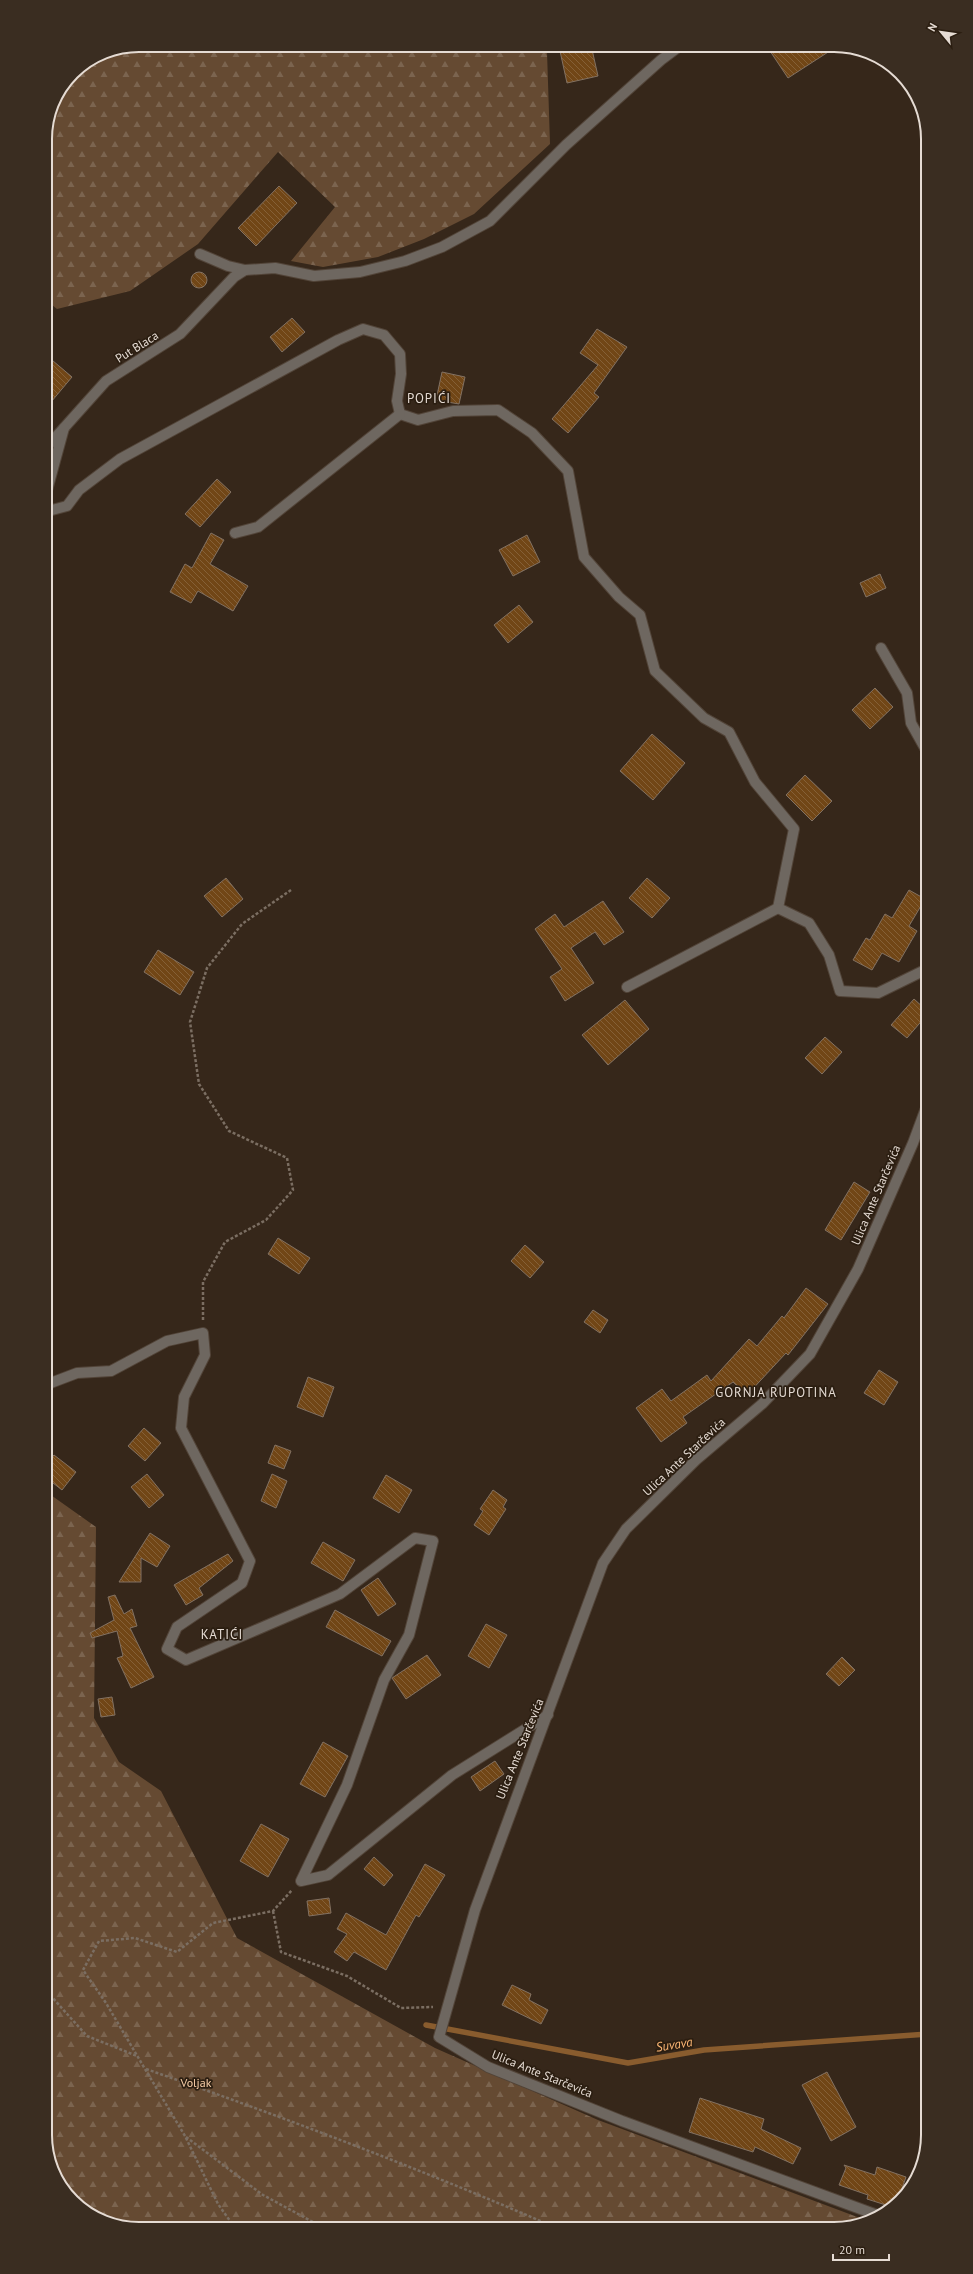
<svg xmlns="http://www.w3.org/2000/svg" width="973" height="2274" viewBox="0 0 973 2274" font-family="'PT Sans',sans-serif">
<defs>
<pattern id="forest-firs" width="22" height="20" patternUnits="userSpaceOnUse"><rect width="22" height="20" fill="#654a32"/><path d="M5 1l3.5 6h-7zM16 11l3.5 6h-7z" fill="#7b644f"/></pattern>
<pattern id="building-back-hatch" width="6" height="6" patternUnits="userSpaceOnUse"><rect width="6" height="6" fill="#714616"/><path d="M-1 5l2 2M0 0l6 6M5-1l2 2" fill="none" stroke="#856037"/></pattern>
</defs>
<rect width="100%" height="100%" fill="#36271a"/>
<g fill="url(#forest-firs)">
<polygon points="139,45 548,45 547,52 550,144 474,214 424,239 378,257 323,267 291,261 335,207 278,152 198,244 130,291 57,309 46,300 45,133 52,103 73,72 103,52"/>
<polygon points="48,1493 96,1527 94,1718 119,1762 161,1791 237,1938 435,2048 598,2120 868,2221 864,2224 133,2229 82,2209 50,2165"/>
</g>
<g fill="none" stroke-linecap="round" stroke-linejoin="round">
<polyline stroke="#895c2e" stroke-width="5.5" points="426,2025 628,2063 704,2050 928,2034"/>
</g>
<g fill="url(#building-back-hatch)" stroke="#827162">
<polygon points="586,45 591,45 598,76 567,83 560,51"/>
<polygon points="766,45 839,45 788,78"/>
<polygon points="279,186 297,203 256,246 238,228"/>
<circle cx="199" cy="280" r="8"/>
<polygon points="292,318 305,332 282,352 270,337"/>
<polygon points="597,329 627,347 594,393 599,397 568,433 552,419 598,365 580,353"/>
<polygon points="46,355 72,377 46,408"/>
<polygon points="442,372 465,377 459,404 436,400"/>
<polygon points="217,479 231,492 200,527 185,514"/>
<polygon points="211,533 224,540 210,564 248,586 233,611 198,591 191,603 170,592 185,564 192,568"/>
<polygon points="527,535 540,562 513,576 499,550"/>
<polygon points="880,574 886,588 866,597 860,583"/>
<polygon points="519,605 533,622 508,643 494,625"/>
<polygon points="875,688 893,707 870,729 852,710"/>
<polygon points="652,734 685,763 653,800 620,771"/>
<polygon points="805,775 832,801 812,821 786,795"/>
<polygon points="226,878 243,899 222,917 204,896"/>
<polygon points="647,878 670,898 652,918 629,898"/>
<polygon points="909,890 925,899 909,926 917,931 899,962 882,953 872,970 853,960 866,938 870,940 885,914 892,918"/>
<polygon points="603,901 624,932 604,945 595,932 571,948 594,983 565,1001 550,977 562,969 535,929 555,914 564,927"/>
<polygon points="158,950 194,972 180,995 144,972"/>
<polygon points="914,999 925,1009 925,1017 907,1038 891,1025"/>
<polygon points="625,1000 649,1029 608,1065 582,1035"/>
<polygon points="825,1037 842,1052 822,1074 805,1058"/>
<polygon points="854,1182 870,1192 841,1240 825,1230"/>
<polygon points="278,1238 310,1258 299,1274 268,1254"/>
<polygon points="525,1245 544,1262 530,1278 511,1261"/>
<polygon points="806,1288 828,1304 788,1355 786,1353 747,1395 733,1382 683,1417 687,1423 661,1442 636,1408 662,1389 671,1401 707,1375 711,1381 749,1339 757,1346 782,1316 784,1318"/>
<polygon points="593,1310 608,1320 600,1333 584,1322"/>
<polygon points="879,1370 898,1382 884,1405 864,1393"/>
<polygon points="308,1377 334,1387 323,1417 297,1407"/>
<polygon points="144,1428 161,1443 145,1461 128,1446"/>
<polygon points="275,1445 291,1451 284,1469 268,1463"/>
<polygon points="54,1455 76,1472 62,1490 48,1479 48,1462"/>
<polygon points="147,1474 164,1495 149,1508 131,1487"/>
<polygon points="272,1474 287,1481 276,1508 261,1501"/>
<polygon points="386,1475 412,1490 399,1513 373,1498"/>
<polygon points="493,1490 507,1500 503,1507 506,1509 489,1535 474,1525 483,1511 480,1509"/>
<polygon points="150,1533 170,1546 157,1567 141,1558 141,1582 119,1582"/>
<polygon points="323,1542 355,1560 343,1581 311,1563"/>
<polygon points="228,1554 233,1561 199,1588 203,1595 186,1605 174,1585"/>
<polygon points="378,1578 396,1604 378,1616 361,1590"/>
<polygon points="115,1595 124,1614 132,1609 137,1626 130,1628 154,1677 131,1688 117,1658 123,1656 117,1631 92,1638 90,1633 114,1620 108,1597"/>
<polygon points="335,1610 391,1641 382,1656 326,1627"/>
<polygon points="486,1624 507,1635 489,1668 468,1656"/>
<polygon points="427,1655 441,1675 406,1699 392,1678"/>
<polygon points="842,1657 855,1670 839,1686 826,1674"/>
<polygon points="112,1697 115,1715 101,1717 98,1699"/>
<polygon points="323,1742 348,1756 325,1797 300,1784"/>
<polygon points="495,1761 504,1774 480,1791 471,1777"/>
<polygon points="261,1824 289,1839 268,1877 240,1861"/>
<polygon points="374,1857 393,1875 384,1886 364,1869"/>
<polygon points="425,1864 445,1875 419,1917 416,1915 386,1970 354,1952 347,1961 334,1952 347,1934 337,1929 346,1913 386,1935"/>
<polygon points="329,1898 331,1913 309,1916 307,1901"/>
<polygon points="512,1985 531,1994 529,2000 548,2010 541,2024 502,2005"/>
<polygon points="827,2072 856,2127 831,2141 802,2085"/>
<polygon points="700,2098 764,2119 761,2129 801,2148 793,2164 755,2147 753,2152 689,2132"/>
<polygon points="844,2165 875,2175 877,2167 906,2177 898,2200 889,2206 867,2199 868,2195 839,2185 846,2168"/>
</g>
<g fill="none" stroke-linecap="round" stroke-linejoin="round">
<defs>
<g id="minor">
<polyline points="200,254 228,266 245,270 275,268 314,276 360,272 405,261 442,247 490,221 566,145 661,60 681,45"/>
<polyline points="46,448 106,381 180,334 234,277 245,270"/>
<polyline points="46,494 64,428"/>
<polyline points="46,506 52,510 67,506 79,490 120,459 338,340 363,329 384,335 400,354 401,374 397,401 400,414 418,420 453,411 498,410 532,433 568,471 584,557 619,597 640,615 655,671 704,718 729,732 755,782 794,829 778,908 809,923 829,955 840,991 878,993 925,970"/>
<polyline points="235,533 258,527 400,414"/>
<polyline points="881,648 907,693 911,723 925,748"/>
<polyline points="627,987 778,908"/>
<polyline points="48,1384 77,1373 111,1371 167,1341 203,1333 205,1355 184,1397 181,1428 250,1561 242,1583 177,1627 167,1649 186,1660 340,1594 415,1538 433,1541 409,1635 384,1680 347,1785 301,1881 328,1875 452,1775 548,1715"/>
<polyline points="877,2215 622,2121 488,2067 439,2037 475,1910 603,1563 626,1529 696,1460 762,1404 810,1354 858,1269 913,1143 926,1108"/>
</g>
</defs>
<use href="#minor" stroke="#524438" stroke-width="12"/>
<g stroke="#7b6e62" stroke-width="2.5" stroke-dasharray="3 2" stroke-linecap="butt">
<polyline points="203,1320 203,1282 225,1242 266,1220 293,1190 287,1158 229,1131 199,1084 190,1022 207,968 242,924 291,890"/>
<polyline points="273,1911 281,1952 347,1976 401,2008 433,2007"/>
<polyline points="50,1995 87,2036 137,2056"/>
<path d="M146,2069C283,2117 418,2168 552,2226"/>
<polyline points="186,2137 263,2195 324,2228"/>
<polyline points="235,2228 218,2204 185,2136 145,2069 106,2003 83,1970 99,1941 135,1938 177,1952 213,1923 273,1911 292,1890"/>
</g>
<use href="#minor" stroke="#6e6760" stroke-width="10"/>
</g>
<g text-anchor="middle" stroke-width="3.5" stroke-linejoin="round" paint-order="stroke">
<g font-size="12" fill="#e5dbd3" stroke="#2b1e11">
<text transform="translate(137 347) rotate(-32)" y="4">Put Blaca</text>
<text transform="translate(876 1195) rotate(-67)" y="4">Ulica Ante Starčevića</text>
<text transform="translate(684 1457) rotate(-43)" y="4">Ulica Ante Starčevića</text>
<text transform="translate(520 1749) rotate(-68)" y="4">Ulica Ante Starčevića</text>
<text transform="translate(542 2074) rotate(22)" y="4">Ulica Ante Starčevića</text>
</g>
<g font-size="12" fill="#f8cea8" stroke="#2b1e11">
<text x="196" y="2087">Voljak</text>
</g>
<g font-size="13" letter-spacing="1" fill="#e5dbd3" stroke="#2b1e11">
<text x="429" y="403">POPIĆI</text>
<text x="776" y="1397">GORNJA RUPOTINA</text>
<text x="222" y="1639">KATIĆI</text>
</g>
<g font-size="13" font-style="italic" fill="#fcb674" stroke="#2b1e11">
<text transform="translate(674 2044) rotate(-9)" y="5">Suvava</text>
</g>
</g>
<path d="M0 0H973V2274H0ZM139 52H834A87 87 0 0 1 921 139V2135A87 87 0 0 1 834 2222H139A87 87 0 0 1 52 2135V139A87 87 0 0 1 139 52Z" fill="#3a2d21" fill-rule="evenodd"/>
<path fill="none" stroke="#e5dbd3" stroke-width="2" d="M139 52H834A87 87 0 0 1 921 139V2135A87 87 0 0 1 834 2222H139A87 87 0 0 1 52 2135V139A87 87 0 0 1 139 52Z"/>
<g transform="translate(941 32) rotate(299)" stroke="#2b1e11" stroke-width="3" paint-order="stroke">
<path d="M0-3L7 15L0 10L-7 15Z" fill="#e5dbd3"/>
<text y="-6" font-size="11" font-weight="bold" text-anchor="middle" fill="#e5dbd3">N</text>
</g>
<path d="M833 2254v6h56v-6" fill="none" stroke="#e5dbd3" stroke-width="2"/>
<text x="839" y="2254" font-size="12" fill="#e5dbd3" stroke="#2b1e11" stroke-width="3" paint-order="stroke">20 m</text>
</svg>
